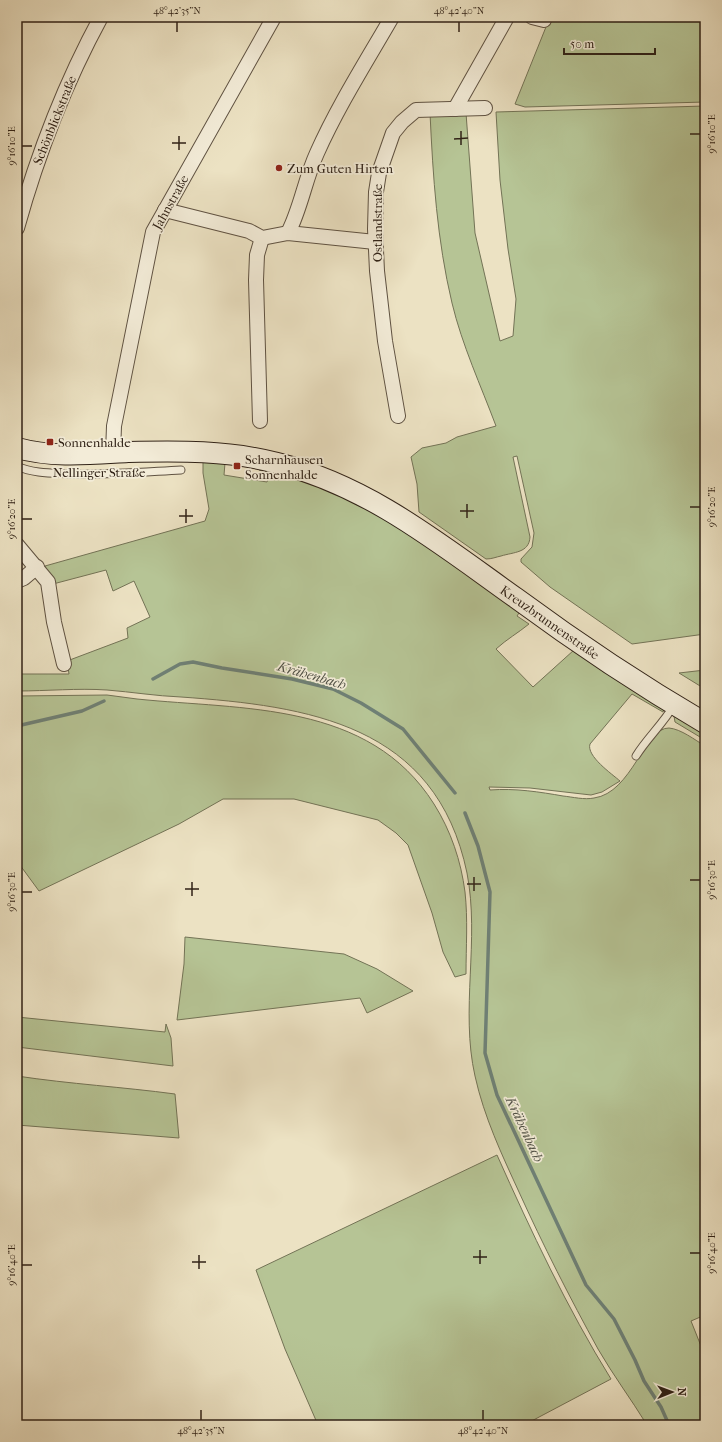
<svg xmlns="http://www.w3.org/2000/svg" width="722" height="1442" viewBox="0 0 722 1442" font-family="'IM FELL French Canon',serif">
<rect width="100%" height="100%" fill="#ece2c3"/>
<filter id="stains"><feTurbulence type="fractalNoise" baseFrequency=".005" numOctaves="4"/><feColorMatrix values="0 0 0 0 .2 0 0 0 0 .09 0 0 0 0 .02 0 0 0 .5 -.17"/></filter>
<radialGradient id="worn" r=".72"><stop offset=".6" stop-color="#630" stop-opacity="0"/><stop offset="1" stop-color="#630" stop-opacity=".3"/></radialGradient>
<g fill="#b6c495" stroke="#737356">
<polygon points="550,17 705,17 705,102 525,107 515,104"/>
<path d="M705,106V634L632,644L550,587L521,562V559L532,547L534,533L517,456L513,457L530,537C529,553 514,552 501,556C496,557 492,559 486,559L419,512L417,484L411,457L422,448L446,443L457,437L496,426C481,386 462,345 452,303C437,240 433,177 430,113H466L475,233L500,341L513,336L516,299L508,249L500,180L496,112Z"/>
<path d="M203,458L225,463L224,475L267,482L270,473L259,470L260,465L369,505L521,610L517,616L529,624C518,633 507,639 496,649L533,687L574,650L664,708L663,712L632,694L590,744C586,756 612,774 620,781L602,792L591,795L530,788L489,787L490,790C515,788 540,792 563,796C573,797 584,800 594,798C632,793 645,727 669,728C681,729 695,740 705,746V1315L691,1321L705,1356V1425H647C631,1399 613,1375 598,1349C570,1298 543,1245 519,1192C502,1155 484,1117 475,1076C460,1010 480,940 467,873C436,724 308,706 181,697C156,696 132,692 107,690C78,688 47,691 17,691V672L18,674H69L67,661L128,638L127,628L150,617L134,581L113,591L106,570L53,584L45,566L205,521L209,509L203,473Z"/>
<polygon points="705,670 705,689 679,673"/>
<path d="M107,695C117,696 127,698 137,699C243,710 369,701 434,804C451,831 461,861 465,892C468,919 466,947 466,974L455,977L443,952L432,913L408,845L396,833L378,820L294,799H223L179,824L39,891L17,861V696Z"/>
<polygon points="674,716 705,731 705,740 675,722"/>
<polygon points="185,937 344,954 377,969 413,991 367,1013 360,998 177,1020 184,964"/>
<polygon points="17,1017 165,1032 166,1024 171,1038 173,1066 17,1047"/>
<path d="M17,1076C70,1084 123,1087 175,1094L179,1138L17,1125Z"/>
<path d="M497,1155C531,1231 567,1308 611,1379L524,1425H318L285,1349L256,1270Z"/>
</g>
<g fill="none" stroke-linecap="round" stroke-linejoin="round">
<g stroke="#6f8075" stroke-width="3.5">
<polyline points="153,679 180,664 193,662 222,668 292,679 333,689 361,703 403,729 455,793"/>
<polyline points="17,726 82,711 104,701"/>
<polyline points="465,813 478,846 490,892 485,1053 497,1095 586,1285 614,1319 635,1360 644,1381 661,1407 669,1425"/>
</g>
<defs>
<g id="service">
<path d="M17,466C34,474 53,473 71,474C108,475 144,472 181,470"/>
<path d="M636,756C647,738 663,724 674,705"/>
</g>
<g id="minor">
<polyline points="532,17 544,20"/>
<polyline points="455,109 507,17"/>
<polyline points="165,210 249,231 262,238 288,233 375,242"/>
<path d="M17,228C38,153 64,85 101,17"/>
<path d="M288,233C301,208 305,179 317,153C338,106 366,62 392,17"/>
<polyline points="398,416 385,341 377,271 375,229 376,192 379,173 393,133 402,122 416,110 485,108"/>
<polyline points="260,421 256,280 257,255 262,238"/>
<polyline points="113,453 114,426 153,232 274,17"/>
<polyline points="17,545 48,582 54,622 64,664"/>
<polyline points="17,581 24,578 37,567"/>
</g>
<path id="secondary" d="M17,448C53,458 91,454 128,452C179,451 227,450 277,463C369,486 440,544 516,598C577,643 640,685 705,723"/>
</defs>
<use href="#service" stroke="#5f5242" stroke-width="9"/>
<use href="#minor" stroke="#5f5242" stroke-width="16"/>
<use href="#secondary" stroke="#302217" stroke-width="22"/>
<use href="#service" stroke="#f3ecd8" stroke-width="7"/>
<use href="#minor" stroke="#f3ecd8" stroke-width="14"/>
<use href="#secondary" stroke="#f3ecd8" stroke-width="20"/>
</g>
<path fill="none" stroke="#302217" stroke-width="1.5" d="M177,22V32M459,22V32M461,131V145M690,134H700M179,136V150M454,139L468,138M172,143H186M22,146H32M467,504V518M690,507H700M186,509V523M460,511H474M179,516H193M22,519H32M474,877V891M690,880H700M192,882V896M467,884H481M185,889H199M22,892H32M480,1250V1264M690,1253H700M199,1255V1269M473,1257H487M192,1262H206M22,1265H32M201,1410V1420M483,1410V1420"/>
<g fill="#8f2418" stroke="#f3ecd8" stroke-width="1.5">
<circle cx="279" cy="168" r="4"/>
<rect x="46" y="438" width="8" height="8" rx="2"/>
<rect x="233" y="462" width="8" height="8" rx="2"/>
</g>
<g text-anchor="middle" stroke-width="3.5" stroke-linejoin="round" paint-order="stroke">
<g font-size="13" fill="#302217" stroke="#f3ecd8">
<text transform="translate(54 120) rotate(-68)" y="5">Schönblickstraße</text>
<text transform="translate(170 202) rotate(-61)" y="5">Jahnstraße</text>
<text transform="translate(377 223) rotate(-90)" y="5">Ostlandstraße</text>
<text x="99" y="477">Nellinger Straße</text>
<text transform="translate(550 622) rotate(35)" y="5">Kreuzbrunnenstraße</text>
</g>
<g font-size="13" fill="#302217" stroke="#f3ecd8" text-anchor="start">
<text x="287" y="173">Zum Guten Hirten</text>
<text x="58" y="447">Sonnenhalde</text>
<text x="245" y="464">Scharnhausen<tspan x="245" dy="15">Sonnenhalde</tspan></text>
</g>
<g font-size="14" font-style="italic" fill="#505146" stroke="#f3ecd8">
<text transform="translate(312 675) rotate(16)" y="5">Krähenbach</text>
<text transform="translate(525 1129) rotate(65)" y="5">Krähenbach</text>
</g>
</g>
<rect width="722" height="1442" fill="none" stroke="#ece2c3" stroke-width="44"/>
<g transform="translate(672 1392) rotate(89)" stroke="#f3ecd8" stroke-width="3" paint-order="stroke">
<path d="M0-3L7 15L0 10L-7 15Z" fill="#302217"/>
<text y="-6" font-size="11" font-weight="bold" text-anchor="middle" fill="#302217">N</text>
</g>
<path d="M564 48v6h91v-6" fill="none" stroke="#302217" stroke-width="2"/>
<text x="570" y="48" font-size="12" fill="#302217" stroke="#f3ecd8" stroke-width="3" paint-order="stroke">50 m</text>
<rect x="22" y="22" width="678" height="1398" fill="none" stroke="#302217" stroke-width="1.5"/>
<g font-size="10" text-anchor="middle" fill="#302217">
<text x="177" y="14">48°42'35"N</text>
<text x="459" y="14">48°42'40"N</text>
<text transform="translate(711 134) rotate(-90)" y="4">9°16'10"E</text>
<text transform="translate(11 146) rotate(-90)" y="4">9°16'10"E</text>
<text transform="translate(711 507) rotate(-90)" y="4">9°16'20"E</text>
<text transform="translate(11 519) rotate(-90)" y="4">9°16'20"E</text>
<text transform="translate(711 880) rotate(-90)" y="4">9°16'30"E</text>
<text transform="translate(11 892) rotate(-90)" y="4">9°16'30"E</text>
<text transform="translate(711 1253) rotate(-90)" y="4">9°16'40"E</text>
<text transform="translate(11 1265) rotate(-90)" y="4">9°16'40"E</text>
<text x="201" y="1434">48°42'35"N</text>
<text x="483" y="1434">48°42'40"N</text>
</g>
<rect width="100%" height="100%" filter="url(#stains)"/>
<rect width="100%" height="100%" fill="url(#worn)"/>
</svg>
